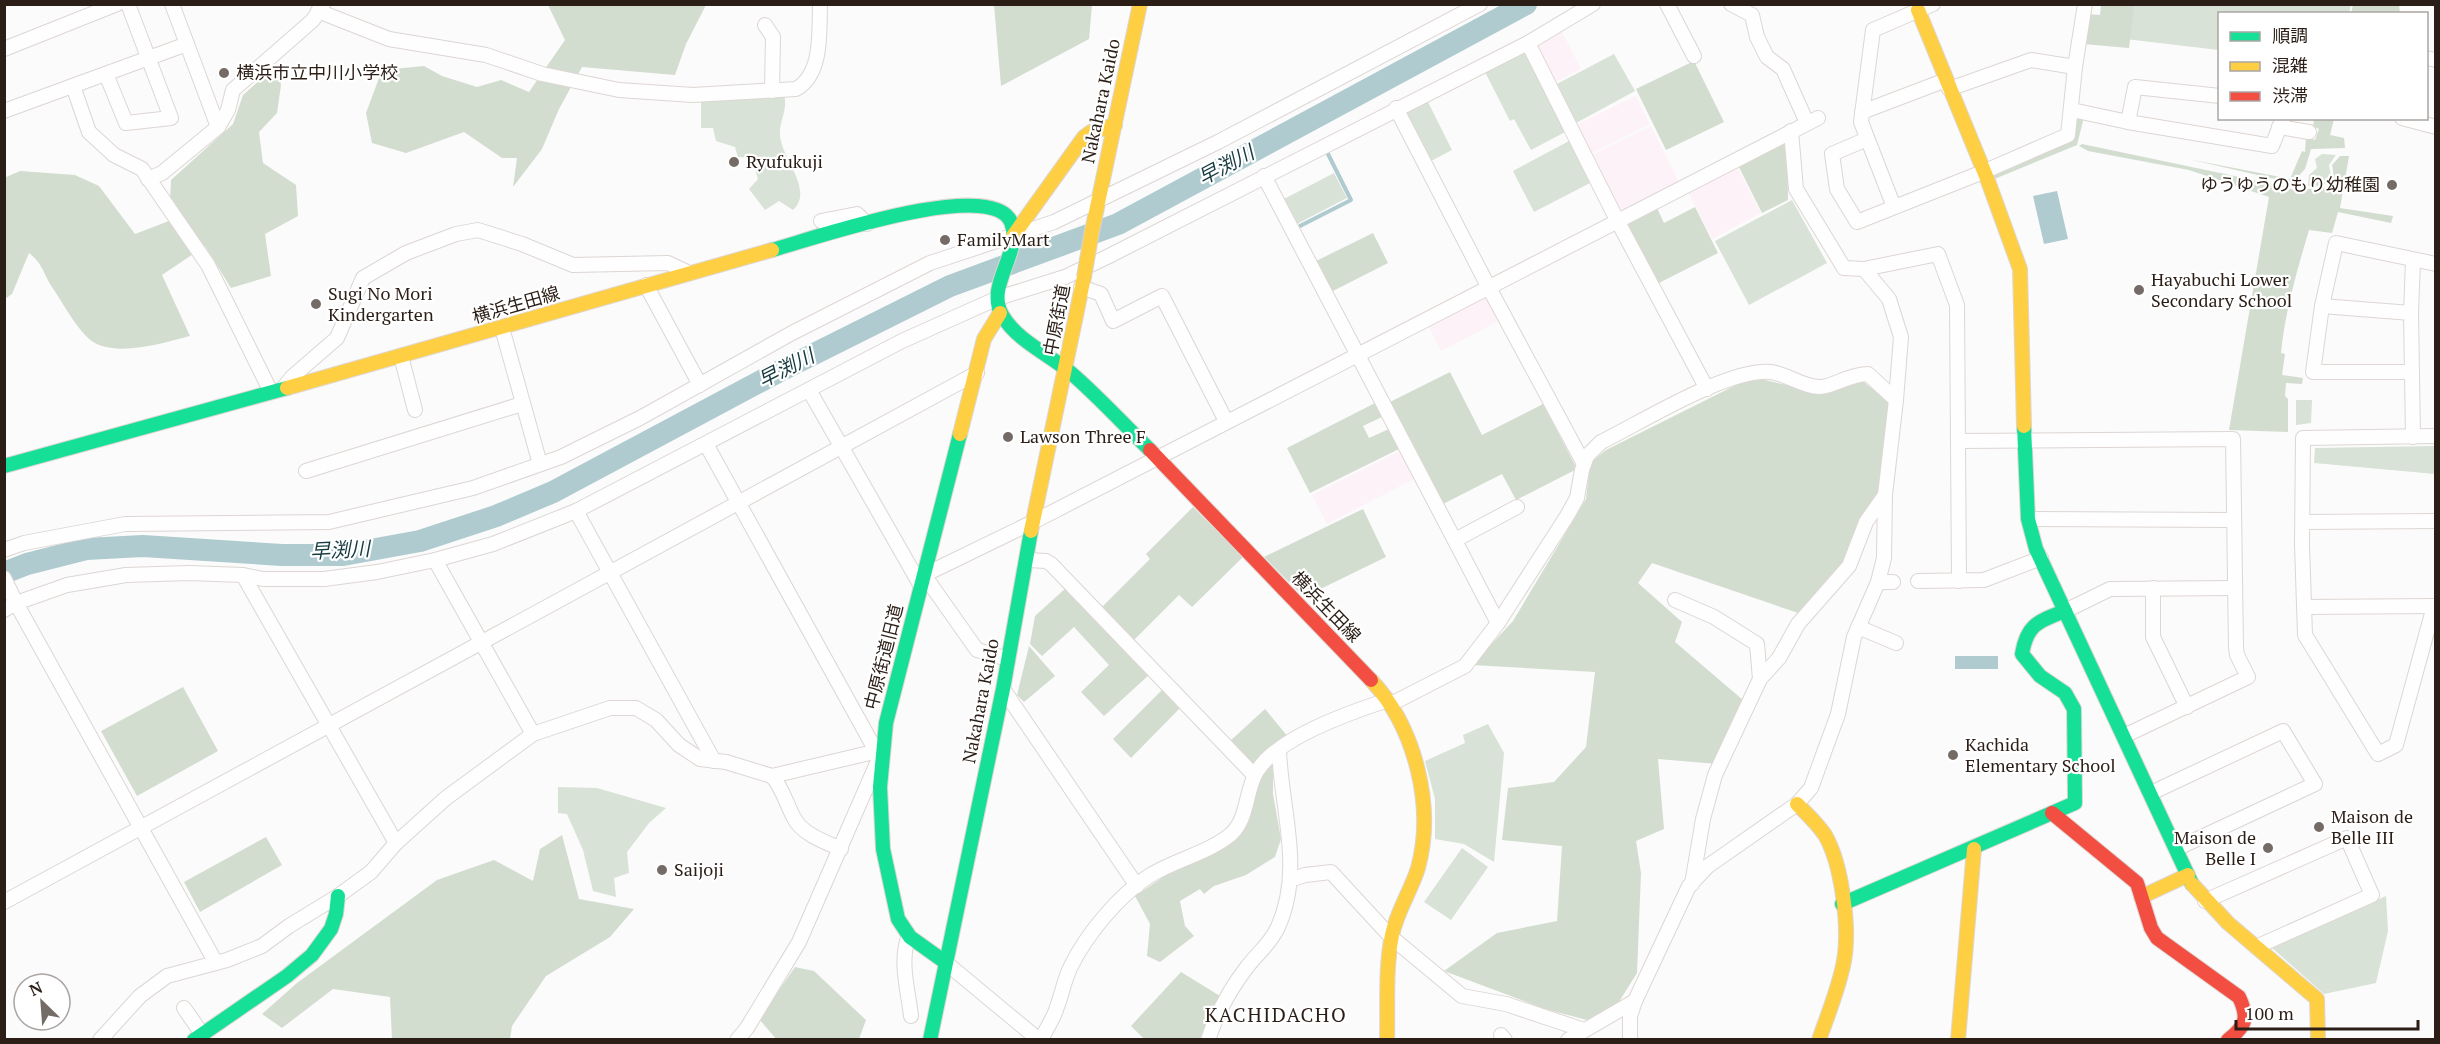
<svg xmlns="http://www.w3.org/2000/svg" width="2440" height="1044" viewBox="0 0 2440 1044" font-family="'PT Serif','Noto Sans JP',serif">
<rect width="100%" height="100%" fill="#fbfbfb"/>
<g fill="#fdf2f7">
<polygon points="1560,28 1581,69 1554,83 1532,42"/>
<polygon points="1636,96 1650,124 1590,154 1576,125"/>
<polygon points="1651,126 1680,184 1621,213 1592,155"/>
<polygon points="1736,164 1761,213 1712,239 1687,190"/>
<polygon points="1487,292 1501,320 1441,351 1427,323"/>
<polygon points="1400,451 1414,479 1327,524 1312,495"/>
</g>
<g fill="#d8e2d6">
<polygon points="2103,5 2351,5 2349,13 2220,14 2219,50 2100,36"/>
<polygon points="1526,46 1569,130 1531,150 1514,119 1510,121 1483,68"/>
<polygon points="1614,54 1635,91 1576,123 1555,85"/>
<path d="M784,95C789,111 776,125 781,141C786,163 813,192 793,210L779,201L765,210L749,189L758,179L752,158L738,157L735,147L716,141L713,128H701V100Z"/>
<polygon points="1426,98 1452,150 1427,163 1401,110"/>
<polygon points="1571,140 1592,182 1534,212 1513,171"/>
<polygon points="2322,154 2336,155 2329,165 2331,176 2328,183 2314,187 2308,186 2309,175 2317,168 2315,159"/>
<polygon points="1334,173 1347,198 1295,225 1282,200"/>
<polygon points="1792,200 1827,263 1749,305 1715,241"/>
<polygon points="2296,400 2312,400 2311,423 2296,425"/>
<polygon points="2435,446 2435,474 2314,463 2315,448"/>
<polygon points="1488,724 1504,753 1494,862 1464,844 1435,839 1435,799 1425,761 1465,743 1463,735"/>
<polygon points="558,787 597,788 666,808 649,823 627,852 629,873 614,878 616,897 593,891 583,850 567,814 558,813"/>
<polygon points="1462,848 1488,867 1451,920 1424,902"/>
<polygon points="2386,896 2388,931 2376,983 2324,994 2271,947"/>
</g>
<g fill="#d2ddcf">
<polygon points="548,5 706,5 686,44 675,75 582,67 559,109 542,149 513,187 517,158 502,158 464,132 406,153 372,143 366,113 382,70 424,66 442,76 477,87 501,80 529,92 565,40"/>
<polygon points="994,5 1092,5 1089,39 1001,86"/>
<polygon points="2101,5 2134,5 2129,48 2083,44 2087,14 2100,15"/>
<polygon points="2353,5 2399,5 2400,13 2351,13"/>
<polygon points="1694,61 1724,122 1666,150 1636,89"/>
<path d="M277,65L281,85L277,113L259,132L263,163L296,185L298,216L265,234L271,276L231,288L205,246L162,275L190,336C163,343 109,360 87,337C73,323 63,303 52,287C43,273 43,264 29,253L12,294L5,299L4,178L20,171L75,175L99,186L135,234L169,221L171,180L233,124L243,95Z"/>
<polygon points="2074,115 2084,117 2077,145 1992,180 1989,172 2070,134"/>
<polygon points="2314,119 2334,119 2330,135 2344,138 2345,148 2311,149 2305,169 2292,183 2188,159 2290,179 2302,151 2305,152 2306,137 2315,140 2319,129 2313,126"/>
<polygon points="1787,138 1788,200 1762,213 1737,163"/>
<path d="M2082,144L2287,187L2297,192C2306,187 2318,190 2329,187L2334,177L2332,165L2340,156H2349L2340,208L2393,216L2391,223L2338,212L2332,233L2309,230C2297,271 2285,311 2281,353L2285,354L2282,375L2303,378L2302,384L2286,383L2285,396L2288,399V432L2229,430L2269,197L2189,170L2088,151L2079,146Z"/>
<polygon points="1656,206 1664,223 1695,207 1718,253 1657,284 1625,222"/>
<polygon points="1373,233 1388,263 1329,293 1314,262"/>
<polygon points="1450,372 1482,435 1543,404 1577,469 1516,500 1502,474 1441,505 1388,403"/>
<polygon points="1752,377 1817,392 1859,378 1890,403 1879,490 1845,564 1801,614 1652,563 1638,583 1682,622 1675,642 1743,700 1717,764 1658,759 1664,829 1636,841 1641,873 1637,973 1617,1005 1587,1020 1545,1009 1444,971 1497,933 1557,921 1562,846 1502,840 1508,788 1554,782 1586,747 1595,672 1472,665 1513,621 1586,499 1590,463 1606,450"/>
<polygon points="1377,402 1384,416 1363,426 1369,438 1391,428 1401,448 1310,493 1287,448"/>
<polygon points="1193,507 1243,557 1192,607 1179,595 1134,640 1101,608 1150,559 1146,554"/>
<polygon points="1363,509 1386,557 1304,597 1264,557"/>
<polygon points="1068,586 1150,674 1104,716 1081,692 1109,665 1074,627 1042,656 1030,644 1035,616"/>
<polygon points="1029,646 1055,676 1024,702 1017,695"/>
<polygon points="183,687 218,751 137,796 101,731"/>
<polygon points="1164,688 1182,706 1131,758 1113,739"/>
<polygon points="1265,709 1289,738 1254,767 1228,743"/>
<polygon points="1273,760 1273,794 1281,839 1275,857 1246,875 1214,886 1204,894 1200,889 1180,901 1185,926 1194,936 1160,962 1147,956 1150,924 1135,896 1181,865 1238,834 1262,774"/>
<polygon points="562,835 579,899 634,909 610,937 546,976 512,1026 510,1039 392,1039 390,997 333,989 282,1028 262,1014 297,983 437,880 494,860 533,881 540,849"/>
<polygon points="266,837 282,865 200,912 184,882"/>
<polygon points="795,967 814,971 866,1020 859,1039 777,1040 759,1019"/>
<polygon points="1181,972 1220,996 1203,1039 1144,1039 1131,1026"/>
</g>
<g fill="#afcbcf">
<polygon points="2057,191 2068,239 2044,244 2033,196"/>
<rect x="1955" y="656" width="43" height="13"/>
</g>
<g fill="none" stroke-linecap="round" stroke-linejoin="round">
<polyline stroke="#afcbcf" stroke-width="4" points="1300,226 1351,200 1327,152"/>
<polyline stroke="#afcbcf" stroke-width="22" points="4,573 27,564 86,549 143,546 282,555 343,555 420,541 496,516 553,492 776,373 950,286 1118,224 1526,4"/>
<defs>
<g id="street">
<polyline points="172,4 218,127"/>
<polyline points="1593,4 1528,43 1617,220 1707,389"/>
<polyline points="1667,4 1694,56"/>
<polyline points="1731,4 1752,15 1757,37 1767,57 1783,69 1807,123"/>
<path d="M318,11L389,39L486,55L542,74L619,90L693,95L796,89C823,74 819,31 820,4"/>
<polyline points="765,25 773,37 772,91"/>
<polyline points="4,49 117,4"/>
<polyline points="2426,58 2436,60"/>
<polyline points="106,74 126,123 171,118 128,4"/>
<polyline points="73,86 89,132 114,155 142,169 208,265 271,392"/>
<polyline points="1949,89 2031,60 2075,67"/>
<polyline points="1396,108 1488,286 1584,464"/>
<polyline points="2072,110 2128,122 2272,146 2283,118"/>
<polyline points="4,111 187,44"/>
<polyline points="1862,112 1946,80"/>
<polyline points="2402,118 2436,127"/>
<polyline points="2128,122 2135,87 2220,96"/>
<polyline points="2279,127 2309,132"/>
<polyline points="1791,131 1796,189 1844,268 1864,269 1938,254 1957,305 1959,581"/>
<polyline points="1867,139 1832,154 1837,189 1857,222 1983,172 2068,135 2075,67 2085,4"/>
<polyline points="1264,176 1498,623"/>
<polyline points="148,179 162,173 218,127 228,110 233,90 313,20 323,4"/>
<polyline points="1894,207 1861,122 1873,30 1933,4"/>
<polyline points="821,221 857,214 867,224"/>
<polyline points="2413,261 2411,313 2413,437"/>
<polyline points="646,285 700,385"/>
<polyline points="1081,287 1101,294 1113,321 1162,296 1226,421"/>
<polyline points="2322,306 2411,313"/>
<polyline points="502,328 540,464"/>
<polyline points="401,356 415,410"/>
<polyline points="2412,372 2313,372 2322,306 2336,243 2436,264"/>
<polyline points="283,388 292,377 337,338 363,278 406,253 456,234 478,230 522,244 573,265 668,263 689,273"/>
<polyline points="809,390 921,586"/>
<polyline points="1958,441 2233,439 2236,647 2237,655 2248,677 2124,736"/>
<polyline points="706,444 876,751"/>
<polyline points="306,471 522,404"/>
<polyline points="576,511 714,761"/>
<polyline points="2028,519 2233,520"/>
<polyline points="2303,522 2436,521"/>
<polyline points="1455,540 1517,507"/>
<polyline points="4,550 24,543 125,524 329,522 473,488 561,457 640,418 792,333 930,263 1054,222 1218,142 1480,4"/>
<polyline points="435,560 533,734"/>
<polyline points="1028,560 1046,561 1051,564 1254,775"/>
<polyline points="243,575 396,843"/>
<polyline points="4,578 16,603 216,963"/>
<polyline points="1918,581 1984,580 2041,558"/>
<polyline points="1878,582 1893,582"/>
<polyline points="2153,588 2153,637 2187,707"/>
<polyline points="1675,600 1714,617 1757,644 1760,679"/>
<polyline points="2434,606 2396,745 2378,754 2305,635 2302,545 2303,438 2436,436"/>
<polyline points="2304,607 2436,606"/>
<polyline points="4,610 16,603 67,585 126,575 189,573 243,575 263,579 324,579 377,572 435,560 493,544 576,511 902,341 998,298 1065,277 1107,257 1528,43"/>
<polyline points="2065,611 2110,589 2235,588"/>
<polyline points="1858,627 1896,643"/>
<polyline points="1008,659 977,650 924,575 1033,522 1818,118"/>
<polyline points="1003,689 1137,886"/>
<path d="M1391,704L1465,666L1498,623L1567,516L1577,498L1582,470L1587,456L1601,442C1642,422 1728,368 1771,372C1787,374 1803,387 1819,387C1831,388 1849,374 1868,374L1896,400"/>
<path d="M772,776C783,789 786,803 794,818C802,834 825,842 841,849"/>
<polyline points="2151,793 2283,731 2315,784 2176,849"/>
<polyline points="1290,880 1305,875 1331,872 1391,937 1462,996 1506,1004 1584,1030"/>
<polyline points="1692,884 1703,819 1715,775 1760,679 1779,658 1798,624 1849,566 1866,522 1885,495"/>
<polyline points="2205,901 2347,838 2372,895 2256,947"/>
<polyline points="4,902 977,373"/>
<path d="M909,935C899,961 908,989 911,1016"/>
<polyline points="945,962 1039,1040"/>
<polyline points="184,1008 202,1034"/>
<polyline points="1501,1035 1505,1040"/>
<polyline points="100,1040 140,996 167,976 227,960 262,946 289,926 338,896 371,872 396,843 446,798 533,734 610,708 636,708 656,720 679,745 700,759 726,762 772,776 882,750"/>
<polyline points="737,1040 747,1028 799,942 878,761"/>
<path d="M1041,1040C1046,1029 1054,1018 1057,1007C1062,994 1064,981 1070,968C1086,935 1118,896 1149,876C1174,860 1206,854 1230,835C1248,820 1245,793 1256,773C1275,738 1351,712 1388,700"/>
<path d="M1208,1040C1217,1013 1230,989 1247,967C1257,954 1271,943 1278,927C1304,869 1281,809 1279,750"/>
<polyline points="1568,1040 1635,1001"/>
<polyline points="1630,1040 1630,1016 1635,1001 1689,886 1708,866 1797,804 1811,788 1838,714 1854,637 1878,582 1884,558 1885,495 1896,400 1901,337 1889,299 1864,269"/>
</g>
<g id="fast">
<path d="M772,250C809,240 992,176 1011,222C1023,252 985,285 1002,315C1017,341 1049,354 1071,373C1099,397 1124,425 1150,450"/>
<polyline points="2024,426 2028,519 2036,549 2192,884"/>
<polyline points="4,466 287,388"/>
<path d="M1842,904L2075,803L2074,709L2065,693L2040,676L2022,654C2027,624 2039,621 2065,611"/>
<polyline points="945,962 910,937 898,919 883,849 880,787 886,723 960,434"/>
<polyline points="194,1040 287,976 312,955 331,929 336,914 338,896"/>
<polyline points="930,1040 1003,689 1031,531"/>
</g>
<g id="slow">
<polyline points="1918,10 1988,181 2020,269 2024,426"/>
<polyline points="1092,231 1140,4"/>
<polyline points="1013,236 1084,137 1091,132 1115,125"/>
<polyline points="287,388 772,250"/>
<polyline points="960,434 984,339 1000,313"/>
<polyline points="1031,531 1084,277"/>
<path d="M1371,680C1415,727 1435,806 1418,868C1411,891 1397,911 1392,935C1385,970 1388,1005 1387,1040"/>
<path d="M1797,804C1807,814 1817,823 1825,835C1842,864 1850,928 1844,961C1839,988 1828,1014 1819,1040"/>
<polyline points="2192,884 2228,923 2317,999 2318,1040"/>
<polyline points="2141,897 2188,875"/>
<polyline points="1958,1040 1974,849"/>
</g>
<g id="jam">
<polyline points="1150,450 1371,680"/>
<path d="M2052,813L2137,883L2151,928L2157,938L2239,997C2249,1018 2246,1026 2228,1040"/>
</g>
</defs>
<use href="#street" stroke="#ddd6d3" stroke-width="16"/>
<use href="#fast" stroke="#ddd6d3" stroke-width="16"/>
<use href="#slow" stroke="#ddd6d3" stroke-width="16"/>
<use href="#jam" stroke="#ddd6d3" stroke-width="16"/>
<use href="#street" stroke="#fefefe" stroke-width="14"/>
<use href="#fast" stroke="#16e098" stroke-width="14"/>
<use href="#slow" stroke="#ffcf43" stroke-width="14"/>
<use href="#jam" stroke="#f24e42" stroke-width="14"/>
<defs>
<polyline id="slow-bridge" points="1084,277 1092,231"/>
</defs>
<use href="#slow-bridge" stroke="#d7d5d4" stroke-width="16" stroke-linecap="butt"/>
<use href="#slow-bridge" stroke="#ffcf43" stroke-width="14"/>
</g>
<g fill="#746b67" stroke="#fff" stroke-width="2">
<circle cx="224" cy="73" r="6"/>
<circle cx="734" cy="162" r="6"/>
<circle cx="2392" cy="185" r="6"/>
<circle cx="945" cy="240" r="6"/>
<circle cx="2139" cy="290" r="6"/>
<circle cx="316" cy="304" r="6"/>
<circle cx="1008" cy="437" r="6"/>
<circle cx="1953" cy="755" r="6"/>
<circle cx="2319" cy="827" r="6"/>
<circle cx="2268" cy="848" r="6"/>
<circle cx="662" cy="870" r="6"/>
</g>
<g text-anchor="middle" stroke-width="4.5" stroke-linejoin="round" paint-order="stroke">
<g font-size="18" fill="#2b1e17" stroke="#fff" text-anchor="start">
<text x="236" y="79">横浜市立中川小学校</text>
<text x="746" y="168">Ryufukuji</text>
<text x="2380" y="191" text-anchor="end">ゆうゆうのもり幼稚園</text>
<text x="957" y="246">FamilyMart</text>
<text x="2151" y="286">Hayabuchi Lower<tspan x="2151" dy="21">Secondary School</tspan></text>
<text x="328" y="300">Sugi No Mori<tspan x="328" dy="21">Kindergarten</tspan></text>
<text x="1020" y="443">Lawson Three F</text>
<text x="1965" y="751">Kachida<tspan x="1965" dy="21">Elementary School</tspan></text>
<text x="2331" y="823">Maison de<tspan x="2331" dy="21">Belle III</tspan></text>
<text x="2256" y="844" text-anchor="end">Maison de<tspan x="2256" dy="21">Belle I</tspan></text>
<text x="674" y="876">Saijoji</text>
</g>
<g font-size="18" fill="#2b1e17" stroke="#fff">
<text transform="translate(1101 101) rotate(-78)" y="6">Nakahara Kaido</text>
<text transform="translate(516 305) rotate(-16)" y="6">横浜生田線</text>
<text transform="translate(1057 320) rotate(-79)" y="6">中原街道</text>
<text transform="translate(1326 607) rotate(46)" y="6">横浜生田線</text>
<text transform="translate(884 657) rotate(-76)" y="6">中原街道旧道</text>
<text transform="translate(981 701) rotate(-79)" y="6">Nakahara Kaido</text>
</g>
<g font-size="20" font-style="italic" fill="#143a40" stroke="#fff">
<text transform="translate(1226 165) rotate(-28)" y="7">早渕川</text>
<text transform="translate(786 368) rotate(-27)" y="7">早渕川</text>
<text transform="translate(340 550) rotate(-3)" y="7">早渕川</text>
</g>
<g font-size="20" letter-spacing="1.5" fill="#2b1e17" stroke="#fff">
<text x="1276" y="1022">KACHIDACHO</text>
</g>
</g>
<rect width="2440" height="1044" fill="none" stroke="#2b1e17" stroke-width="12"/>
<rect x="2218" y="12" width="210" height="108" fill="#ffffff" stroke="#aaa5a2" stroke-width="1.5"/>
<rect x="2230" y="32" width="30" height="9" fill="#16e098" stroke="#aaa5a2" stroke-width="1.5"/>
<text x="2272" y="42" font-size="18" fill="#2b1e17">順調</text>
<rect x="2230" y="62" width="30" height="9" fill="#ffcf43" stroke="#aaa5a2" stroke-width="1.5"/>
<text x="2272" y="72" font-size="18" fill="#2b1e17">混雑</text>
<rect x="2230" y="92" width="30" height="9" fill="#f24e42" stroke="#aaa5a2" stroke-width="1.5"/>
<text x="2272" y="102" font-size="18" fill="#2b1e17">渋滞</text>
<g transform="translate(42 1002) rotate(335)"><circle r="28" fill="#ffffff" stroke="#aaa5a2" stroke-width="1.5"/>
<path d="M0-4.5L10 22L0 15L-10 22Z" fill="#746b67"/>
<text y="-9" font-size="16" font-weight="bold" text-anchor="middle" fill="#2b1e17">N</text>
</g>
<path d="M2236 1020v9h182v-9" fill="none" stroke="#2b1e17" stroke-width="3"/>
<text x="2245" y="1020" font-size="18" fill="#2b1e17" stroke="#ffffff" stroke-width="4.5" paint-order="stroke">100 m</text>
</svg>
